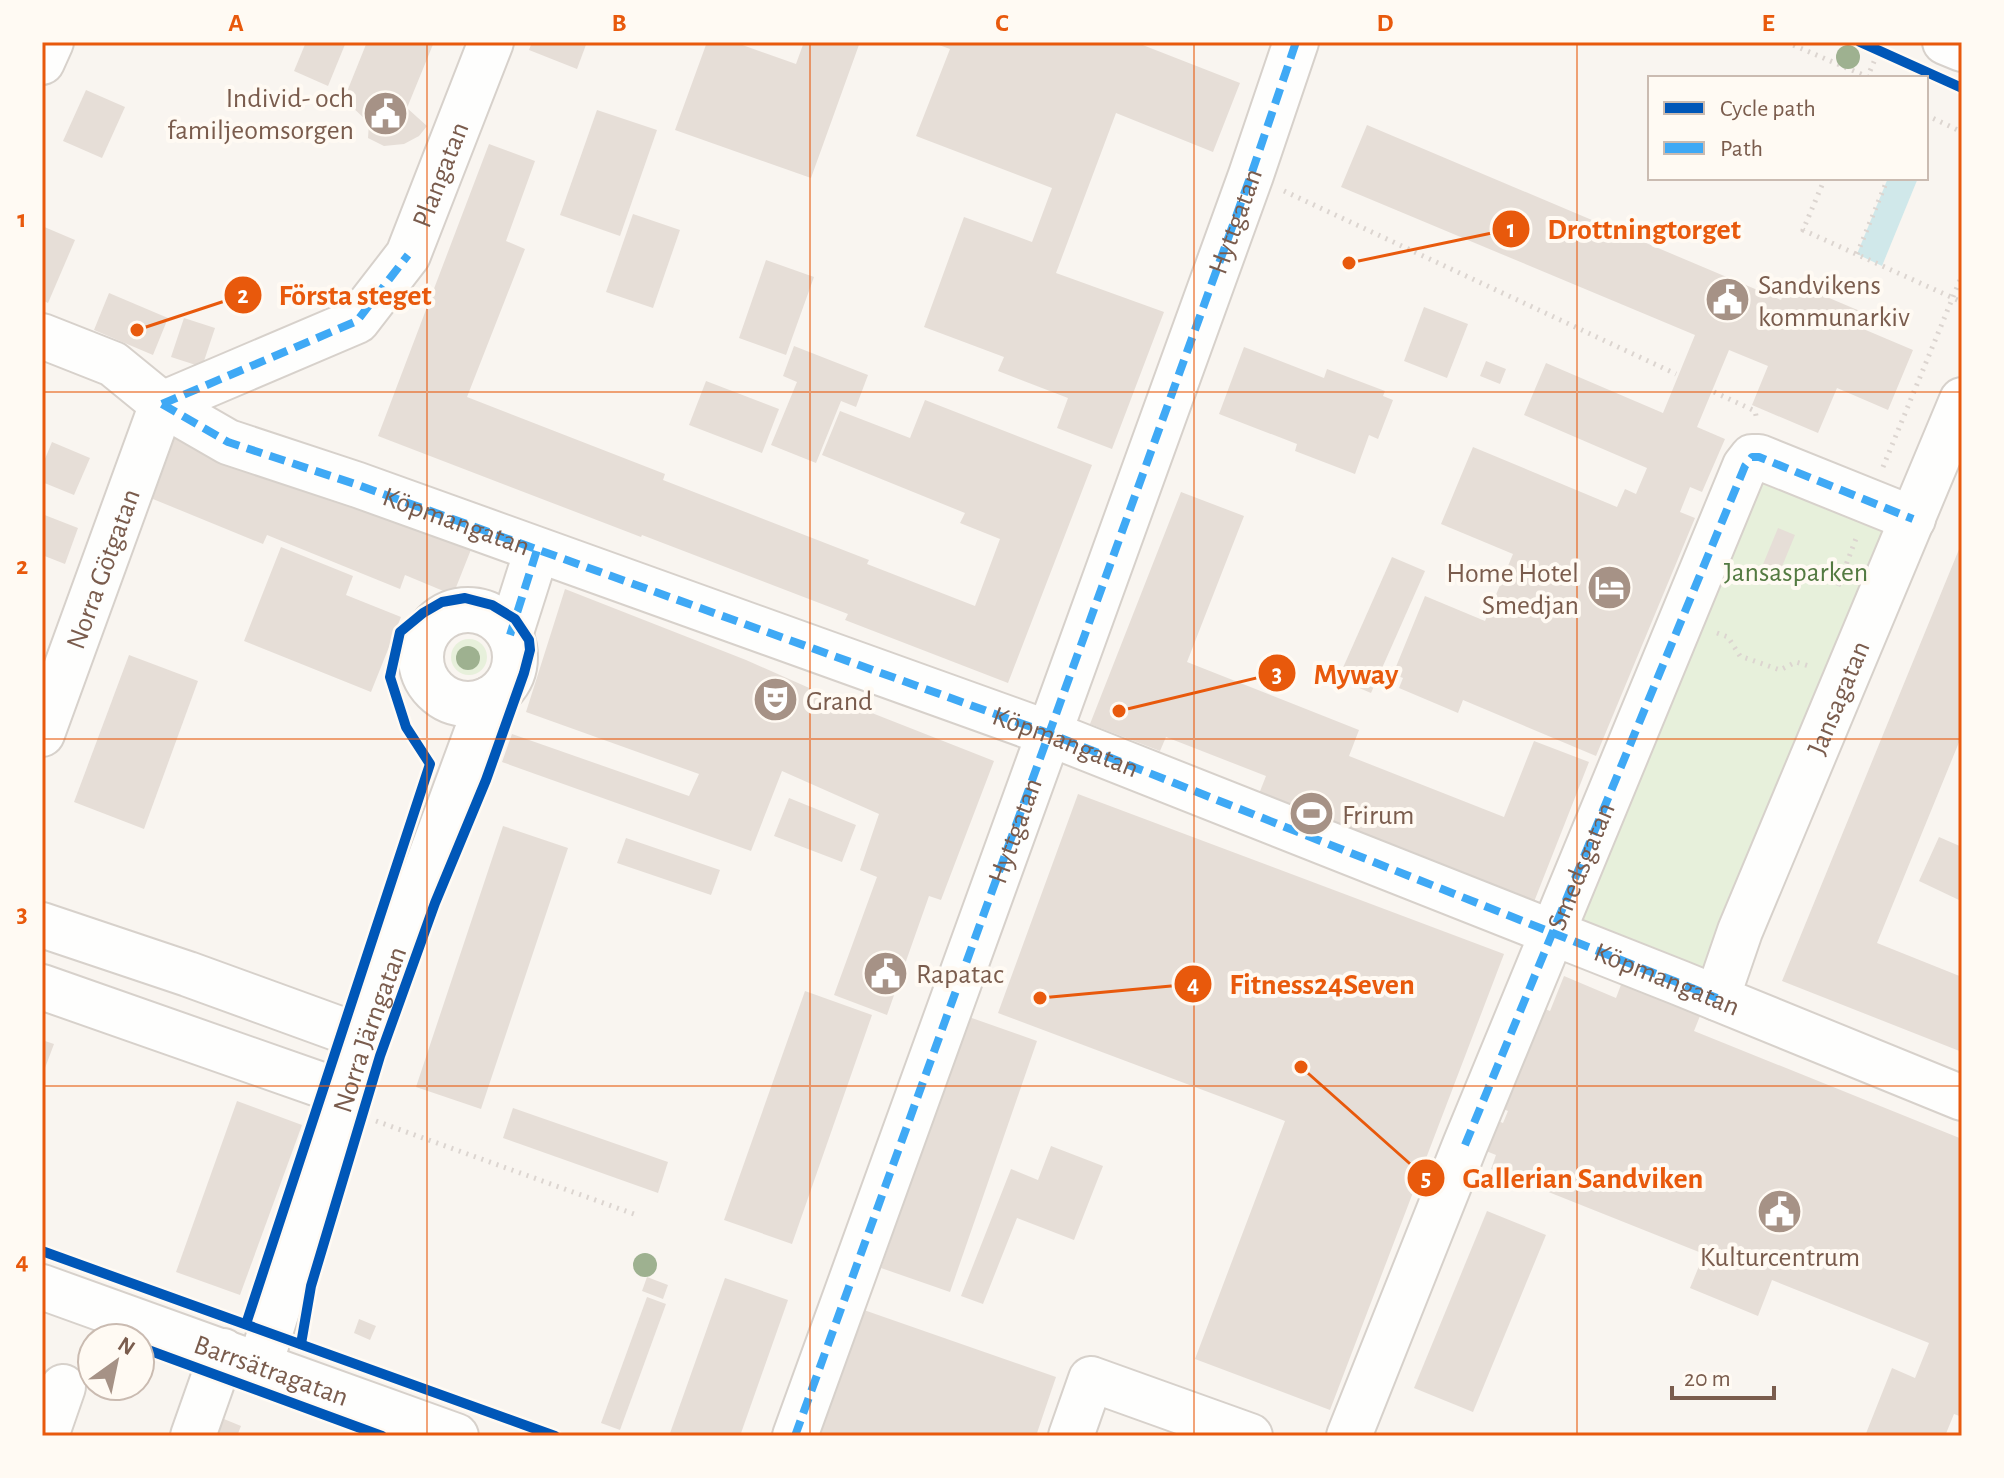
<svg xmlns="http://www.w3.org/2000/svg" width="2004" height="1478" viewBox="0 0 2004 1478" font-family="'Alegreya Sans',sans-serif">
<rect width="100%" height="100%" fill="#f9f5f0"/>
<g fill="#e7f0db">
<polygon points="1745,466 1913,519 1717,998 1553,933"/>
<circle cx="469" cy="657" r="18"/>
</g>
<polygon fill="#d0e8ea" points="1888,178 1918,178 1882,266 1857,254"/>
<g fill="#e6ded7">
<polygon points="306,42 346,42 328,86 294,71"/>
<polygon points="367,42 434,42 407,108 427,126 419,136 404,144 384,146 368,138 369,123 344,99"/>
<polygon points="532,42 587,42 577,69 529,50"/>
<polygon points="707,42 734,42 796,64 804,42 860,42 811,178 675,130"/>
<polygon points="931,42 1135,42 1240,83 1213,152 1116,113 1056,273 1164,312 1112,449 1057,428 1068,398 998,371 1004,357 924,327 964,217 1032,242 1052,188 916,136 950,49"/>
<polygon points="86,90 125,107 102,158 63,141"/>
<polygon points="597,110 657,130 620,236 560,215"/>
<polygon points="1367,125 1781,300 1789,281 1867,314 1861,328 1913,350 1888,410 1837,388 1818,433 1752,405 1768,366 1729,350 1697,427 1725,439 1702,492 1690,487 1680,512 1695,518 1596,756 1463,700 1458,713 1399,688 1403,678 1393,674 1425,596 1485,621 1513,554 1441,524 1473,447 1617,507 1625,489 1636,494 1647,468 1524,415 1546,363 1663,413 1695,335 1341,187"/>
<polygon points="489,144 535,161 506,241 525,249 467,397 665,474 663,480 869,560 867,564 975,606 1000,539 960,523 965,513 822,455 840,411 910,438 925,400 1092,465 1008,683 845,620 848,614 642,535 641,537 378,436"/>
<polygon points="633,214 680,230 653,308 606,292"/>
<polygon points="42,226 75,240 48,303 42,300"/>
<polygon points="766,260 814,277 786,355 739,338"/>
<polygon points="109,293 168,318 153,355 94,330"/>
<polygon points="1424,307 1468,324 1447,378 1404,361"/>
<polygon points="184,318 215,328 202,367 171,357"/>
<polygon points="794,346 868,375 856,407 841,401 816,463 771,445 797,382 783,376"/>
<polygon points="1244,347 1324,378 1327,369 1385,391 1383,396 1393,400 1378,439 1369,435 1355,474 1295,451 1297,444 1219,414"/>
<polygon points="1486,361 1506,369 1500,384 1480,376"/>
<polygon points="706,381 779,409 762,453 689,425"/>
<polygon points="172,436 268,475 472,547 453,595 405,575 400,589 267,535 263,544 148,497"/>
<polygon points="52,442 90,458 74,495 42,482 42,466"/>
<polygon points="1181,492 1244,516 1187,662 1359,730 1349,756 1504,817 1534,741 1589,762 1530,912 1255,804 1266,776 1166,737 1160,751 1090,724"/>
<polygon points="42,514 78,528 65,564 42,555"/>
<polygon points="1778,528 1795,535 1776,581 1759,574"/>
<polygon points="1962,542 1962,735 1877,943 1962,977 1962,1052 1782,981"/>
<polygon points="281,547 353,576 346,595 401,617 371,692 244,641"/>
<polygon points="1392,557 1425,571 1371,693 1338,679"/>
<polygon points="565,589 746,660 816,691 994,761 941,900 929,896 887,1015 834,995 877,877 860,870 879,814 782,771 751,851 502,762 512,734 689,796 699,774 526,712"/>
<polygon points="129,655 198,681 144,829 74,802"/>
<polygon points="1078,794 1504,954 1330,1410 1195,1359 1285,1121 998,1013"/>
<polygon points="789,798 856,825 842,862 774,836"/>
<polygon points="503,826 568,848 481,1109 416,1087"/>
<polygon points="1939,837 1962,847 1962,892 1959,900 1919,881"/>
<polygon points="626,838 720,870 711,895 617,863"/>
<polygon points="1627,969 1706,1001 1694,1031 1962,1139 1962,1417 1954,1414 1945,1436 1865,1436 1892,1368 1915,1378 1929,1343 1772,1280 1758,1316 1690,1288 1704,1254 1491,1169 1496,1155 1481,1149 1493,1119 1503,1123 1508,1111 1487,1102 1528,1002 1550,1011 1564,976 1616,998"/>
<polygon points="805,991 872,1015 792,1244 724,1220"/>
<polygon points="969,1017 1037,1041 950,1292 881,1268"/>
<polygon points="42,1040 54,1044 42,1076"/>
<polygon points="237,1101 302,1125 240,1295 176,1272"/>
<polygon points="513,1108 668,1162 658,1193 503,1138"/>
<polygon points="1051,1146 1103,1166 1074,1240 1017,1218 983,1304 961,1296 1011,1169 1038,1180"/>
<polygon points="1487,1211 1546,1235 1473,1412 1414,1388"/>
<polygon points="647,1277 668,1285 663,1299 642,1291"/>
<polygon points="725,1278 788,1300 740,1436 669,1436"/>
<polygon points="647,1297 666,1304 620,1430 601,1423"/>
<polygon points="861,1309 1056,1377 1036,1436 817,1436"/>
<polygon points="359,1319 376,1326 370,1340 354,1333"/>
<polygon points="219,1417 241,1426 237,1436 212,1436"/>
</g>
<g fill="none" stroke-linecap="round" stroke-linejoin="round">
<defs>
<g id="minor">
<polyline points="1945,42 1962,49"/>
<polyline points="42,62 51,42"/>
<path id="s1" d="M42,336L113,364L162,404L228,442L358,485L1048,733L1680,983L1962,1098"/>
<path id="s2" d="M162,404L357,321L408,255L491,42"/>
<circle cx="468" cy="657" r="47"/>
<polyline points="510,635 537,550"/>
<path id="s3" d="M42,734L162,404"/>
<polyline points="42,925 188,974 364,1038"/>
<polyline points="42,987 347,1094"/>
<path id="s4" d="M1717,998L1740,931L1962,400"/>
<path id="s5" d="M42,1287L456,1436"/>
<path id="s6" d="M260,1364L364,1038L489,699"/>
<polyline points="46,1436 63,1387"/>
<polyline points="193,1436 223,1351"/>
<path id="s7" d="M795,1436L1251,175L1296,42"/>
<polyline points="1071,1436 1091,1379 1250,1436"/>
<polyline points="1349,1436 1465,1145 1745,466 1752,457 1759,457 1913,519"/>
</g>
</defs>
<use href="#minor" stroke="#d7d1cb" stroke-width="48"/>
<g stroke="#dcd5d0" stroke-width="5" stroke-dasharray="2 6" stroke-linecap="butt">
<polyline points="1786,42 1868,77"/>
<polyline points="1867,78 1879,50"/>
<polyline points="1926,115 1962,132"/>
<polyline points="1825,178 1803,230 1962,302"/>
<polyline points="1284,191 1676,374"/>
<polyline points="1857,254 1888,178"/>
<polyline points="1714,392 1755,411 1757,420"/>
<polyline points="1883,467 1962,275"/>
<polyline points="1838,586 1857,536"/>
<polyline points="1717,633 1728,637 1740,656 1780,670 1796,662 1809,666"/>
<polyline points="376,1121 634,1214"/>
</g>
<use href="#minor" stroke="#fefefd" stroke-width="44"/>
<g stroke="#3fa9f5" stroke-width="8" stroke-dasharray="16 8" stroke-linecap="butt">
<path id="s8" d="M162,404L228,442L358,485L1048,733L1717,998"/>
<polyline points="162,404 357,321 408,255"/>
<polyline points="510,635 537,550"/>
<path id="s9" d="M1465,1145L1745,466L1752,457H1759L1913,519"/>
<polyline points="795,1436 1251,175 1296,42"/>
</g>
<defs>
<g id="cycleway">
<polyline points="1860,42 1962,88"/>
<polyline points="42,1251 555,1436"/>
<polyline points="246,1324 430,764 406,727 390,677 400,632 423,613 442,602 465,598 492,605 515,619 529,640 530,650 524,673 486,780 435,903 380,1056 311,1286 301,1344"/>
<polyline points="140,1347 382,1436"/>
</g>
</defs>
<use href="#cycleway" stroke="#fffaf3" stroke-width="15"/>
<use href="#cycleway" stroke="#0057b8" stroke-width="10"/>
</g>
<g fill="#9eb190">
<circle cx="1848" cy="57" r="12"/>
<circle cx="468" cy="658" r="12"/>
<circle cx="645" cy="1265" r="12"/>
</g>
<path fill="none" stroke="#e8590c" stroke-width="2" stroke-opacity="0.55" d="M427,42V1436M810,42V1436M1194,42V1436M1577,42V1436M42,392H1962M42,739H1962M42,1086H1962"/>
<defs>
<symbol id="civic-disc" viewBox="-11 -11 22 22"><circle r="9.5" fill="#a69286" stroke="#fffaf3"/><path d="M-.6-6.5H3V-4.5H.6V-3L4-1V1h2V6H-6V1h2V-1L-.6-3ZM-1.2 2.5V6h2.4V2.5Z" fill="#fff"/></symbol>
<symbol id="hotel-disc" viewBox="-11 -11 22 22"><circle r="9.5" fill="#a69286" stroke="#fffaf3"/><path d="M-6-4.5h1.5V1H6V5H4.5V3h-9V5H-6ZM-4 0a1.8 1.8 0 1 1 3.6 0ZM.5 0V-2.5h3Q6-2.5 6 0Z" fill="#fff"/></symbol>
<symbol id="theatre-disc" viewBox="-11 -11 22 22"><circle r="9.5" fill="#a69286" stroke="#fffaf3"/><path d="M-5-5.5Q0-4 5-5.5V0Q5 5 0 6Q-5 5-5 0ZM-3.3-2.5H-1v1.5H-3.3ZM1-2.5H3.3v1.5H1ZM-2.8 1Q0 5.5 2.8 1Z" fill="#fff"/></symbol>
<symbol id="stadium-disc" viewBox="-11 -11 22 22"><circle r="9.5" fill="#a69286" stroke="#fffaf3"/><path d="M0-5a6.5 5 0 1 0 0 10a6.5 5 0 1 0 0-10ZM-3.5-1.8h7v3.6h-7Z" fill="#fff"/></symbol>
</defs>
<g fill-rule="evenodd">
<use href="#civic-disc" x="360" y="88" width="51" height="51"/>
<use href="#civic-disc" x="1702" y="274" width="51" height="51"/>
<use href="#hotel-disc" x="1584" y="562" width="51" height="51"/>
<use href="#theatre-disc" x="750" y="674" width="51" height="51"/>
<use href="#stadium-disc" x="1286" y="788" width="51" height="51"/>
<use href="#civic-disc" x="860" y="948" width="51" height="51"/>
<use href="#civic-disc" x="1754" y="1186" width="51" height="51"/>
</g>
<g text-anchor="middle" stroke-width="8" stroke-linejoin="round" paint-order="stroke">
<g font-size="28" fill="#7a5c4d" stroke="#fffaf3" text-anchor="start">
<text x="354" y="107" text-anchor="end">Individ- och<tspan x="354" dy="32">familjeomsorgen</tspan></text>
<text x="1758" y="294">Sandvikens<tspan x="1758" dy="32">kommunarkiv</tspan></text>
<text x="1579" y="582" text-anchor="end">Home Hotel<tspan x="1579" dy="32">Smedjan</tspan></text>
<text x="806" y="710">Grand</text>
<text x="1342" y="824">Frirum</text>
<text x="916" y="983">Rapatac</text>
<text x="1780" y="1266" text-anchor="middle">Kulturcentrum</text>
</g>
<g font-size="28" fill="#7a5c4d" stroke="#fffaf3">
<text dy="10" stroke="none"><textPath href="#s2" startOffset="382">Plangatan</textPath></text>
<text dy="10" stroke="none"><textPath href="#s7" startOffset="1292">Hyttgatan</textPath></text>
<text dy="10" stroke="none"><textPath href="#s8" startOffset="318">Köpmangatan</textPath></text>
<text dy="10" stroke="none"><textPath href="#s3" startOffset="176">Norra Götgatan</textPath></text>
<text dy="10" stroke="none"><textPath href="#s4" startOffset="324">Jansagatan</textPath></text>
<text dy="10" stroke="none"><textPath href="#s8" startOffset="966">Köpmangatan</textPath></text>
<text dy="10" stroke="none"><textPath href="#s7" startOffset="644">Hyttgatan</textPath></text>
<text dy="10" stroke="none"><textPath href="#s9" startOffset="302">Smedsgatan</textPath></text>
<text dy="10" stroke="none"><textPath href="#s1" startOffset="1752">Köpmangatan</textPath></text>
<text dy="10" stroke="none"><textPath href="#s6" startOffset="352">Norra Järngatan</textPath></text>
<text dy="10" stroke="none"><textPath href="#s5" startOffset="244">Barrsätragatan</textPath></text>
</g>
<g font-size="28" fill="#537a41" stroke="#fffaf3">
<text x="1796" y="581">Jansasparken</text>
</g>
</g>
<path fill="none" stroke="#e8590c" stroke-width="3" d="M1349 263L1511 229M137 330L243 295M1119 711L1277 673M1040 998L1193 984M1301 1067L1426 1178"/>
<g fill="#e8590c" stroke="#fffaf3" stroke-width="3">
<circle cx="1349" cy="263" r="8"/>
<circle cx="137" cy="330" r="8"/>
<circle cx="1119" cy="711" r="8"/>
<circle cx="1040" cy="998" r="8"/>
<circle cx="1301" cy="1067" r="8"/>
<circle cx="1511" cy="229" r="20"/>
<circle cx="243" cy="295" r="20"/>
<circle cx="1277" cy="673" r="20"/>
<circle cx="1193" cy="984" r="20"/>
<circle cx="1426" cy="1178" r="20"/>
</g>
<g font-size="24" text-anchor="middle" font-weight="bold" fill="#fff">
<text x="1511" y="237">1</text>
<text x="243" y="303">2</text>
<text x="1277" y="682">3</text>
<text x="1193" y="992">4</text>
<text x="1426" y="1186">5</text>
</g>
<g font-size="30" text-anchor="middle" font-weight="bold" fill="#e8590c" stroke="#fffaf3" stroke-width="8" stroke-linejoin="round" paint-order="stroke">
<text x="1644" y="239">Drottningtorget</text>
<text x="355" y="305">Första steget</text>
<text x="1356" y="684">Myway</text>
<text x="1322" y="994">Fitness24Seven</text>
<text x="1583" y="1188">Gallerian Sandviken</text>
</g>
<rect width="2004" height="1478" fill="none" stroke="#fffaf3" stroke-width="88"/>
<rect x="1648" y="76" width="280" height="104" fill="#fffaf3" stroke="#cabbb1" stroke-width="2"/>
<rect x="1664" y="102" width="40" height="12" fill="#0057b8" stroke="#cabbb1" stroke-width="2"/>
<text x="1720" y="116" font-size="24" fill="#7a5c4d">Cycle path</text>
<rect x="1664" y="142" width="40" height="12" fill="#3fa9f5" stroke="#cabbb1" stroke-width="2"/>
<text x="1720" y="156" font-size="24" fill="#7a5c4d">Path</text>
<g transform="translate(116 1362) rotate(33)"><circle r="38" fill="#fffaf3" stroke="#cabbb1" stroke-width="2"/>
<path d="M0-6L14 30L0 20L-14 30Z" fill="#a69286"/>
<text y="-12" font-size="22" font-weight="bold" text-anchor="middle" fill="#7a5c4d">N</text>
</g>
<path d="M1672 1386v12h102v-12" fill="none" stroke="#7a5c4d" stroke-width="4"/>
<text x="1684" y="1386" font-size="24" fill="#7a5c4d" stroke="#fffaf3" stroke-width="6" paint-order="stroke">20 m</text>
<rect x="44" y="44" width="1916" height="1390" fill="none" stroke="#e8590c" stroke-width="3"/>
<g font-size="26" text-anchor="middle" font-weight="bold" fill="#e8590c">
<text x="236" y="31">A</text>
<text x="619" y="31">B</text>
<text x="1002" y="31">C</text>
<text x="1385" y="31">D</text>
<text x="1768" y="31">E</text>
<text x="22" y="227">1</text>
<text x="22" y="574">2</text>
<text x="22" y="922">3</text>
<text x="22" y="1269">4</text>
</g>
</svg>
